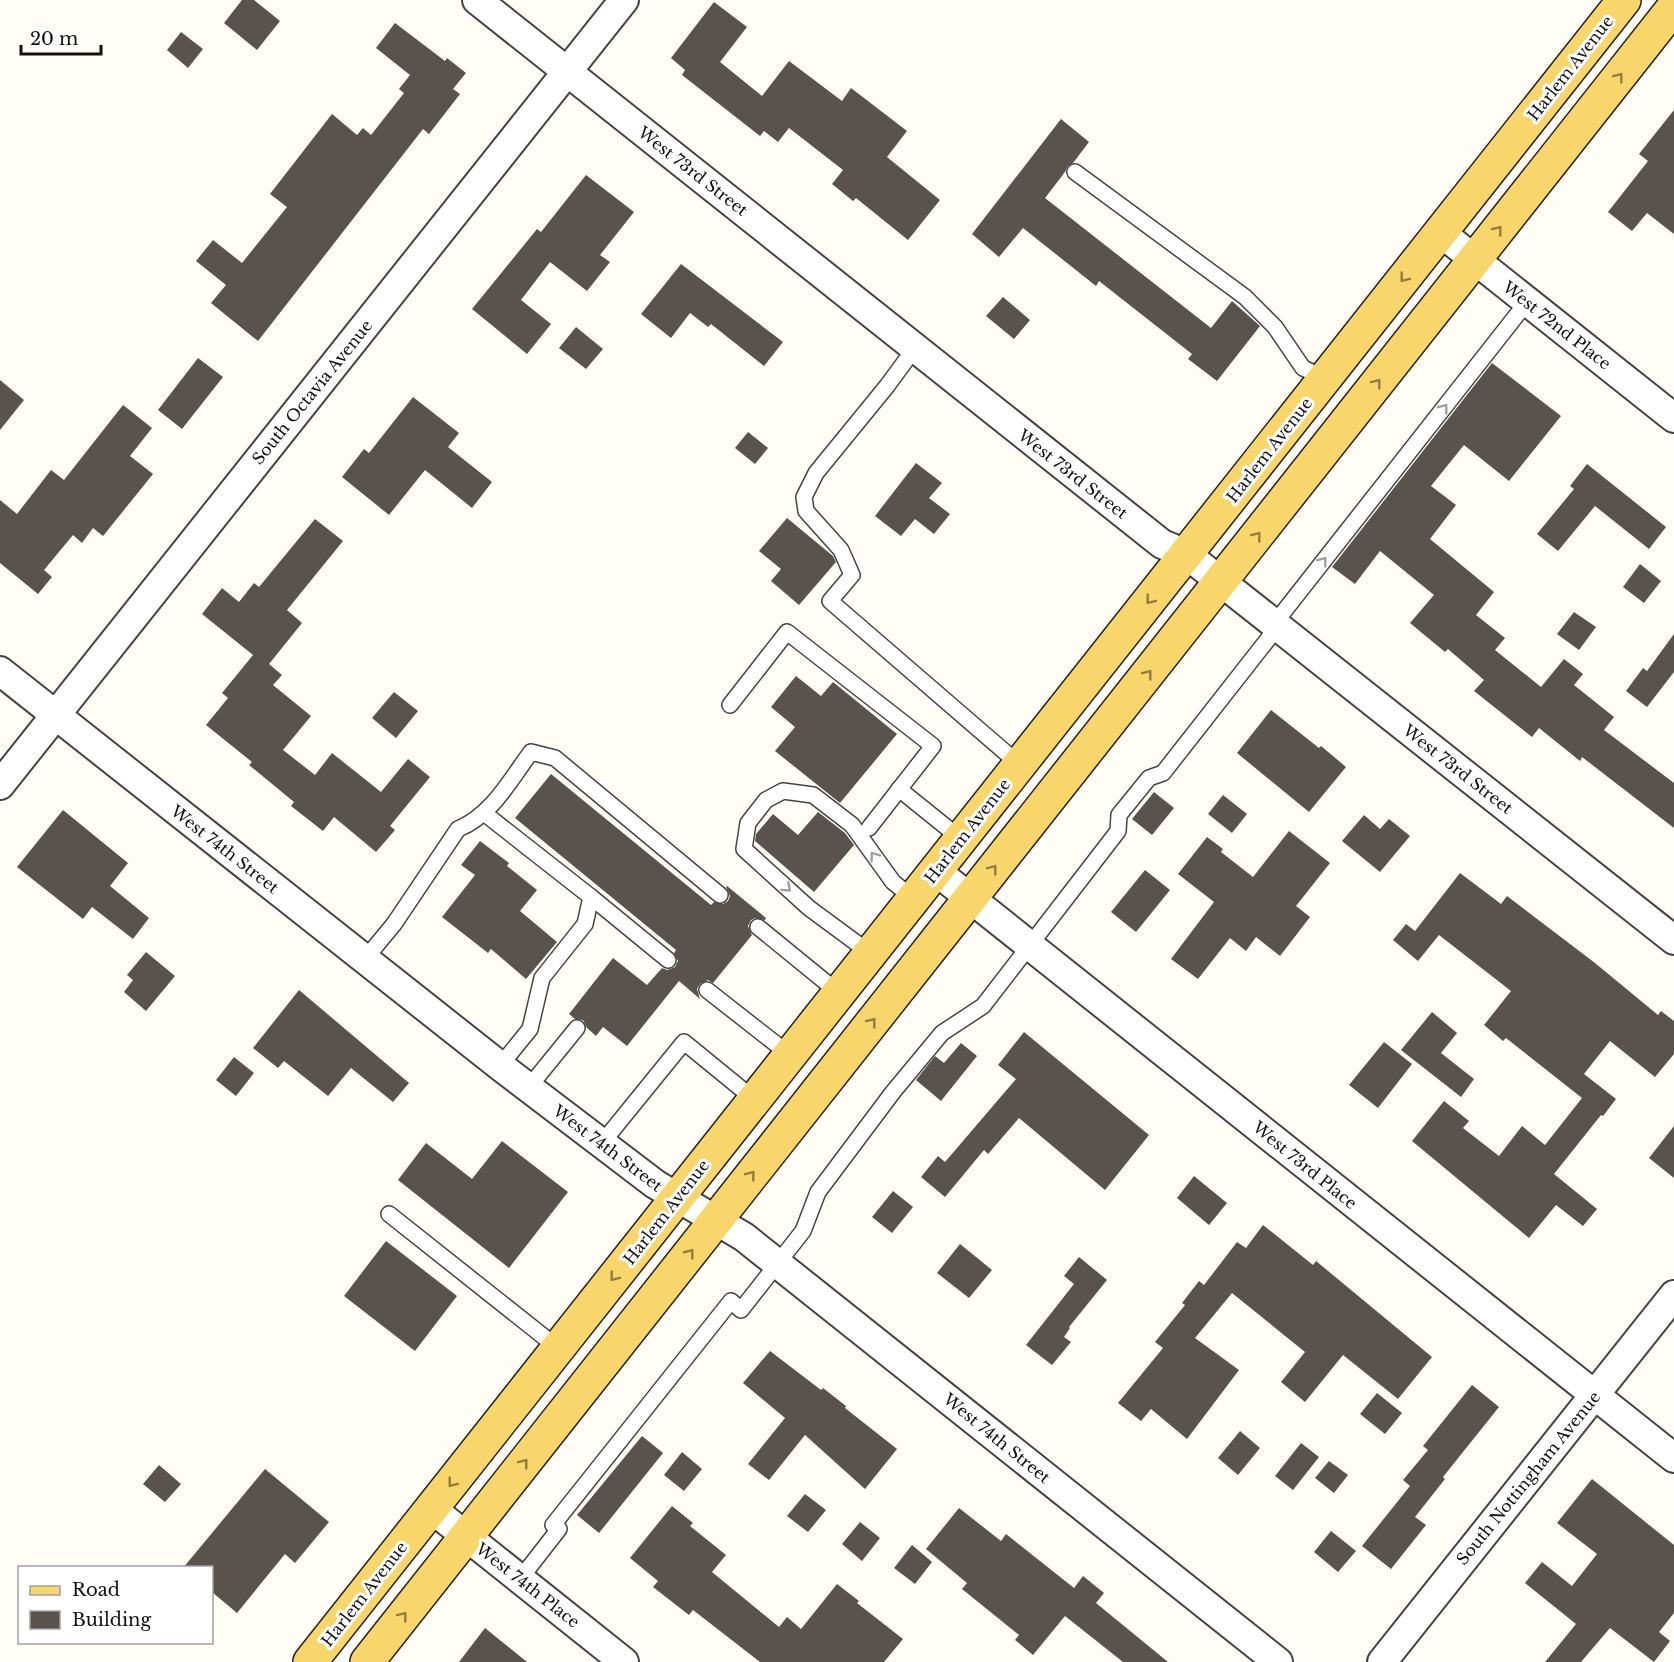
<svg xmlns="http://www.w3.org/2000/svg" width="1674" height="1662" viewBox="0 0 1674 1662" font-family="'Libre Baskerville',serif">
<rect width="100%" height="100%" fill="#fffdf5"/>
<g fill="#5a524d">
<polygon points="242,0 254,0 280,21 257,50 224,23"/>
<polygon points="714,2 747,27 720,62 762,96 789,61 842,101 851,88 907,131 887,157 940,200 908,240 856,198 853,201 832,184 843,170 789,128 778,142 764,131 760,136 682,75 685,70 671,58"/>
<polygon points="395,23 445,61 447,58 466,73 453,89 460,94 429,134 423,129 258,341 211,303 226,285 196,261 213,240 242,263 287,207 270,194 332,114 357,135 363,128 371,135 404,93 399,89 410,75 376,48"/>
<polygon points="181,32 203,49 188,68 167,50"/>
<polygon points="1674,110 1674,234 1647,213 1632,231 1608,212 1648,161 1639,154"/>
<polygon points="1061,119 1089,142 1073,163 1068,166 1065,172 1045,198 1211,328 1232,301 1260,326 1217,381 1188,359 1192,354 1099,281 1096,286 1023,228 999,257 972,234"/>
<polygon points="586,175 634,212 600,255 610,262 587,291 550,262 521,300 551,324 527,354 472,309 537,229 541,232"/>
<polygon points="681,264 783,342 764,366 711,324 708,327 690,313 671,338 641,314"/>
<polygon points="1003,297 1030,320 1014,339 986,316"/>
<polygon points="576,327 603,349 586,369 559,348"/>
<polygon points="198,358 223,377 182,429 158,410"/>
<polygon points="1492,363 1561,416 1509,481 1464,445 1431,486 1456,505 1430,539 1494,592 1476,615 1505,638 1495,650 1541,687 1564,659 1583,674 1574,685 1614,717 1604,730 1674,783 1674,828 1582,757 1580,761 1539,728 1532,737 1474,691 1484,680 1448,649 1445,652 1410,623 1434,595 1380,551 1355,584 1332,567"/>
<polygon points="0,380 24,400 0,430"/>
<polygon points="413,397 459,433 448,447 492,482 472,508 425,470 389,515 342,477 364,449 369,453"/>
<polygon points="123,405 152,428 130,456 153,474 103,536 93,528 82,543 73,535 44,570 52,577 38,594 0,563 0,500 17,514 51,470 64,480"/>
<polygon points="748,432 768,448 755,464 735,448"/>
<polygon points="916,463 942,483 929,498 950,514 934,534 915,519 901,536 875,516"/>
<polygon points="1587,464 1666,527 1649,549 1595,506 1558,551 1537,534 1574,489 1570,486"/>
<polygon points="787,518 833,556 836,562 799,605 771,581 781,569 759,551"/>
<polygon points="315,519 343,541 287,610 302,623 269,664 282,675 273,685 311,716 283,750 315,775 332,753 381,792 408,759 430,777 390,826 395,830 376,852 334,817 323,831 291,806 294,802 249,765 252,762 206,725 228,698 222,693 253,655 202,614 222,588 239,602 254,583 259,587"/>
<polygon points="1640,564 1661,581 1644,603 1623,587"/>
<polygon points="1574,612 1596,627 1579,650 1557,634"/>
<polygon points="1674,634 1674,672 1647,707 1626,691 1643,668 1647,671"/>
<polygon points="796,676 821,696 833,682 897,734 840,803 775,751 795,727 771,707"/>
<polygon points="394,692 418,711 396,738 372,718"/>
<polygon points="1271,710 1319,748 1321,746 1346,767 1309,812 1237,753"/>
<polygon points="551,774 711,905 714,902 723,904 728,901 730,896 726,887 727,886 766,918 765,920 755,918 751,920 748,926 752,935 713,983 708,980 700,984 697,989 700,999 679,981 627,1046 603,1027 596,1036 587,1028 583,1020 575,1019 569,1014 613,958 647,985 662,968 667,970 675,967 678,961 674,953 676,950 515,818"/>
<polygon points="1154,792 1174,808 1152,835 1132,819"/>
<polygon points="1223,795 1247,814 1232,833 1208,814"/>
<polygon points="63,810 128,863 110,886 149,918 133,939 92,907 83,919 17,867"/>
<polygon points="818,812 845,833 854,845 814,892 755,841 756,834 773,814 798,835"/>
<polygon points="1364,815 1380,829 1389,819 1410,836 1380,872 1342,841"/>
<polygon points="1289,831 1330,863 1296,906 1310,917 1280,956 1256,937 1246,951 1230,938 1198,979 1171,959 1214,902 1178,874 1207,837 1223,849 1221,852 1253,877"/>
<polygon points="480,841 509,863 507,866 537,890 520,911 557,942 526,979 491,949 488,953 442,917 475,875 461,865"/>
<polygon points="1145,870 1170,890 1136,932 1111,912"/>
<polygon points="1460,873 1501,904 1507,896 1595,963 1658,1015 1661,1011 1674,1021 1674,1054 1655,1077 1610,1041 1584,1074 1616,1099 1603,1116 1601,1115 1554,1174 1597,1209 1583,1226 1556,1205 1529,1238 1412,1141 1444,1101 1469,1121 1463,1128 1499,1156 1522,1126 1545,1145 1582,1098 1506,1038 1503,1041 1484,1025 1511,991 1439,935 1418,961 1393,940 1406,924 1415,931"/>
<polygon points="146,952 175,976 146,1011 124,992 133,980 127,975"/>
<polygon points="299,990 409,1083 393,1102 351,1068 328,1096 284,1061 278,1068 253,1048"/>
<polygon points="1432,1012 1457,1033 1441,1053 1474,1079 1461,1097 1401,1050"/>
<polygon points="1024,1032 1149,1135 1105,1190 1019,1118 988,1154 984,1150 945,1197 921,1177 938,1156 945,1162 1016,1079 998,1065"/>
<polygon points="1384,1042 1412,1064 1378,1108 1349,1085"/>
<polygon points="961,1043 977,1056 941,1101 916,1080 935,1056 944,1063"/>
<polygon points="234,1057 254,1073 236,1096 216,1080"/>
<polygon points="1674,1126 1674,1178 1649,1158"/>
<polygon points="502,1141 568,1192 509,1268 398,1180 426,1143 472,1179"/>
<polygon points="1194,1176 1227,1203 1209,1225 1177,1198"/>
<polygon points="893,1191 913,1207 892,1233 872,1217"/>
<polygon points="1263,1225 1313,1265 1316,1261 1432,1357 1398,1399 1343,1355 1305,1402 1281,1382 1305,1352 1232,1293 1195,1338 1239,1370 1187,1439 1151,1409 1141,1421 1118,1403 1163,1348 1155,1342 1185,1305 1182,1303 1199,1281 1204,1285 1237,1242 1246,1248"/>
<polygon points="386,1241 457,1296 415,1351 344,1296"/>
<polygon points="960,1244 992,1270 969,1298 937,1273"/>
<polygon points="1079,1257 1107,1280 1069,1327 1070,1328 1064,1337 1071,1342 1052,1365 1026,1345 1074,1284 1064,1276"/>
<polygon points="770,1351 821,1390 823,1388 846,1406 845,1408 897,1449 865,1489 805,1435 769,1480 748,1464 785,1418 743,1383"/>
<polygon points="1472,1385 1499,1407 1443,1477 1445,1479 1415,1517 1426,1525 1391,1569 1362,1546 1410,1486 1403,1480 1428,1450 1423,1446"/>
<polygon points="1377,1393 1402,1413 1385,1434 1360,1414"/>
<polygon points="1240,1431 1260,1448 1238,1475 1218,1458"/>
<polygon points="642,1436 663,1453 599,1533 577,1515"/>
<polygon points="1301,1443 1319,1457 1293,1490 1275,1476"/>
<polygon points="682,1452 702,1469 684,1491 664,1475"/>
<polygon points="1329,1461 1348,1475 1334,1493 1315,1478"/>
<polygon points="159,1465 181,1484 165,1502 143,1484"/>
<polygon points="265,1469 329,1522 295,1563 285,1554 237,1613 212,1592 212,1568 183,1568"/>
<polygon points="1592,1479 1674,1545 1674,1613 1659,1632 1670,1641 1654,1662 1610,1628 1581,1662 1545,1662 1576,1624 1525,1583 1542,1562 1572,1586 1597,1554 1557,1523"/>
<polygon points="805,1494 826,1510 808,1532 787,1516"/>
<polygon points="672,1506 693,1523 690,1526 726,1555 712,1572 779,1627 787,1617 801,1629 837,1584 859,1601 857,1603 903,1639 884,1662 760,1662 693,1610 689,1615 653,1587 658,1581 630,1558"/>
<polygon points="959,1508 1001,1541 1006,1534 1074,1588 1083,1576 1104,1593 1096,1603 1168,1662 1123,1662 1065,1616 1033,1655 1015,1640 1019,1635 962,1589 967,1583 926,1549"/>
<polygon points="860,1522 880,1538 862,1561 842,1544"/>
<polygon points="1331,1531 1356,1551 1338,1572 1314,1552"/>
<polygon points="912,1545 932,1562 915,1584 894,1568"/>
<polygon points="485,1628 527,1662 459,1662"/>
</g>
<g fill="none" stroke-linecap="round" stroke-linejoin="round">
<defs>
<g id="service">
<polyline points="1075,172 1245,297 1275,327 1303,368 1325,378"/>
<polyline points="915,348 887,386 816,473 804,497 806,511 841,550 852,575 830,601 1020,765"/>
<polyline points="730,705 787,632 933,746 869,828"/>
<polyline points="899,789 961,839"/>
<polyline points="484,813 591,897 585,924 542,978 530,1029 500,1066"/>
<polyline points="591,897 668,960"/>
<polyline points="758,927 839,993"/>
<polyline points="870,953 809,908 744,849 748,823 766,800 783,791 813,795 852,825 893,882 914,899"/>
<path d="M365,959L394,924L458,829C491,816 511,779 531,752L555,758L720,895"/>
<polyline points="707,990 790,1055"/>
<polyline points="529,1087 577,1028"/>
<polyline points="602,1143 684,1042 755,1100"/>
<polyline points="389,1214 558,1348"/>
<polyline points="520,1579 559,1529 553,1525 731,1301 741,1310 803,1231 818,1192 893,1092 942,1033 983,1006 1118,831 1119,815 1149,778 1163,773 1272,634 1274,624 1527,302"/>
</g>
<g id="minor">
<polyline points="477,0 1162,544 1186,554 1674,940"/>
<polyline points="1440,232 1674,418"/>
<polyline points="0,671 500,1066 655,1184 744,1237 1278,1662"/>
<polyline points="0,785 624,0"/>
<polyline points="936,871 1674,1458"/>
<polyline points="432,1509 624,1662"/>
<polyline points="1382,1662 1674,1295"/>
</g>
<g id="primary">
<polyline points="310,1662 1624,0"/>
<polyline points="367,1662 1674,7"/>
</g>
</defs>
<use href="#service" stroke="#444" stroke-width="18"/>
<use href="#minor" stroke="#444" stroke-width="32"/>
<use href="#primary" stroke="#222" stroke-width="36"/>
<use href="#service" stroke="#fff" stroke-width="15"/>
<use href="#minor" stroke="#fff" stroke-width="28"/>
<use href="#primary" stroke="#f9d66b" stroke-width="33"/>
</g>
<defs><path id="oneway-chevron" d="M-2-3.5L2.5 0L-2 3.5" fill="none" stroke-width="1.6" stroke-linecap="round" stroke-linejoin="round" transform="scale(1.5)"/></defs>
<g stroke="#917d42">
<use href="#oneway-chevron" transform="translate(1619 77) rotate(-52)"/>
<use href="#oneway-chevron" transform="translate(1498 230) rotate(-52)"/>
<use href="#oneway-chevron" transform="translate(1404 278) rotate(128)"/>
<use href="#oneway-chevron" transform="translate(1377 383) rotate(-52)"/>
<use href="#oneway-chevron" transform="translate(1257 536) rotate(-52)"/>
<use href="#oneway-chevron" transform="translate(1150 600) rotate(128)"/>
<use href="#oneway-chevron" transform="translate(1148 674) rotate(-52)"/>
<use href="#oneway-chevron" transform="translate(993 869) rotate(-52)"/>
<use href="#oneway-chevron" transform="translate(872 1022) rotate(-52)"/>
<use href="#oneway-chevron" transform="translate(751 1175) rotate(-52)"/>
<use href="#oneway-chevron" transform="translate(690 1253) rotate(-52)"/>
<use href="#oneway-chevron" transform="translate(614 1277) rotate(128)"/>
<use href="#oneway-chevron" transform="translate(524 1463) rotate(-52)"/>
<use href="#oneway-chevron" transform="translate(452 1483) rotate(128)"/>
<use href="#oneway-chevron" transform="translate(403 1616) rotate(-52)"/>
</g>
<g stroke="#a0a0a0">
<use href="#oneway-chevron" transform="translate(1444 408) rotate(-52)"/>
<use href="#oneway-chevron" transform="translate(1323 561) rotate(-52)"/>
<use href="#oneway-chevron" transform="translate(874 856) rotate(-126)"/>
<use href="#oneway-chevron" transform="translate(787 888) rotate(42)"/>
</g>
<g text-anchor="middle" stroke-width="6" stroke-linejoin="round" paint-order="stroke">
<g font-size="16" fill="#111" stroke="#fff">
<text transform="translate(1570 68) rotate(-52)" y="6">Harlem Avenue</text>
<text transform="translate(693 171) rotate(38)" y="6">West 73rd Street</text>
<text transform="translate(1557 325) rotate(38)" y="6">West 72nd Place</text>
<text transform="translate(312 392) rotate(-51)" y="6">South Octavia Avenue</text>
<text transform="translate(1269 450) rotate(-52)" y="6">Harlem Avenue</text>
<text transform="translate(1073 474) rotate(38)" y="6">West 73rd Street</text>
<text transform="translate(1458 769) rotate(38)" y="6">West 73rd Street</text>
<text transform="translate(967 831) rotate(-52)" y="6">Harlem Avenue</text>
<text transform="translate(225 849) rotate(38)" y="6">West 74th Street</text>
<text transform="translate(608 1148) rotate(37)" y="6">West 74th Street</text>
<text transform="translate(1305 1165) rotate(39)" y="6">West 73rd Place</text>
<text transform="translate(666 1212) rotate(-52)" y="6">Harlem Avenue</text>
<text transform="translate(997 1438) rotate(39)" y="6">West 74th Street</text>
<text transform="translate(1528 1478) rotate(-51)" y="6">South Nottingham Avenue</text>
<text transform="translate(528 1585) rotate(38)" y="6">West 74th Place</text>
<text transform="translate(364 1594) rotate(-52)" y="6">Harlem Avenue</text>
</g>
</g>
<rect x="18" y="1566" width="195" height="78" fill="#ffffff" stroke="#a0a0a0" stroke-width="1.5"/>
<rect x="30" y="1586" width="30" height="9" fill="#f9d66b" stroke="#a0a0a0" stroke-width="1.5"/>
<text x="72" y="1596" font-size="18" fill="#111111">Road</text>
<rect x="30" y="1611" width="30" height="18" fill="#5a524d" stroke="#a0a0a0" stroke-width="1.5"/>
<text x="72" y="1626" font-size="18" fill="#111111">Building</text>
<path d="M21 45v9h80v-9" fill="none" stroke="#111111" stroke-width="3"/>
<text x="30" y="45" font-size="18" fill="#111111" stroke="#ffffff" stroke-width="4.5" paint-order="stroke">20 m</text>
</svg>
